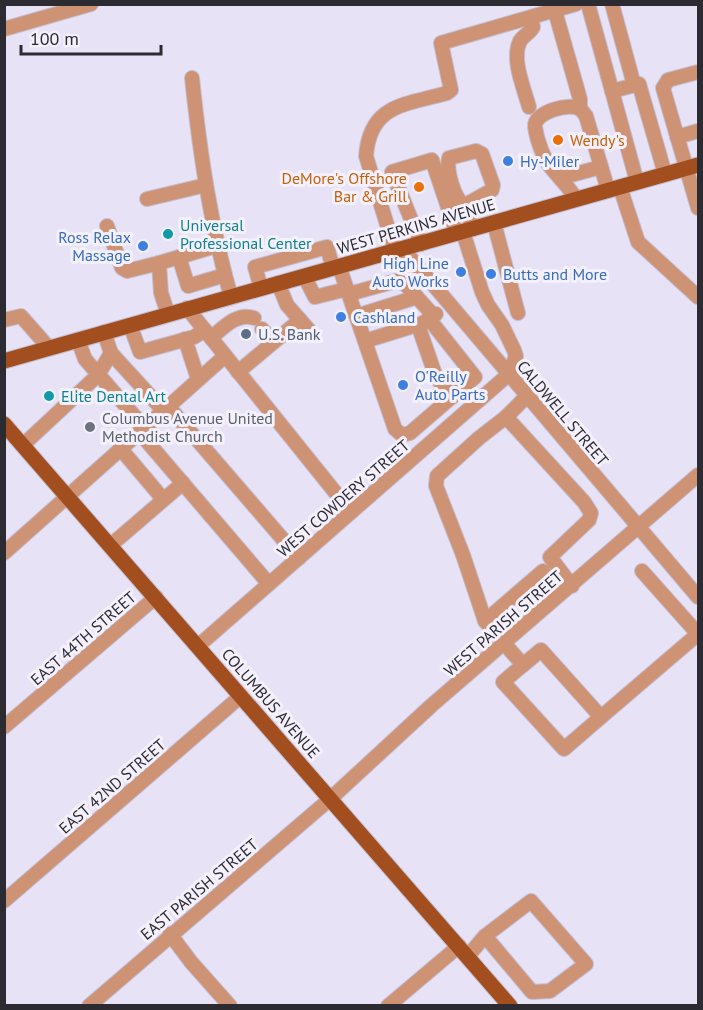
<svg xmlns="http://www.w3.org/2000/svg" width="703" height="1010" viewBox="0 0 703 1010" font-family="'PT Sans',sans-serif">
<rect width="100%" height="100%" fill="#e8e2f6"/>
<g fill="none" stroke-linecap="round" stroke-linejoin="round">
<defs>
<g id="minor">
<polyline points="588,4 612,91"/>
<polyline points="612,4 634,85"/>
<polyline points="555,11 580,99 580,109"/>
<polyline points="4,29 91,4"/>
<polyline points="698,72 668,80 663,88 698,208"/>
<path d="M192,78C200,153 210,223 231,297"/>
<path d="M529,107C524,88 511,59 520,41C524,35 530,33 533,27L531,17"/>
<polyline points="677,137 698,131"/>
<polyline points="560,178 601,167"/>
<polyline points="637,182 612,91 639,84 665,174"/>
<polyline points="620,187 638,242 698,297"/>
<polyline points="147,199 206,185"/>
<path d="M576,199C570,188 561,180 553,170C544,160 537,141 535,127C533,112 571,102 580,109C583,111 584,114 586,116L608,190"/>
<path d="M465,205L492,190L493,185L482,154L476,151L449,158C446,170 454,200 465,205L473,229"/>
<polyline points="494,223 518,313"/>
<polyline points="107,226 122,268 127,271 159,263"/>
<polyline points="421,244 392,172 432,160 457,234"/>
<polyline points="403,249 698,597"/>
<path d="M395,251L366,156C370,104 405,105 447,93L451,90L441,43L576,4"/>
<polyline points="179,257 188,286 225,275"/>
<polyline points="339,266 395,429 402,435 410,433 475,377 429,319"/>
<polyline points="304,276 315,297 347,289"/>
<polyline points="278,283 287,305 309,330"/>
<polyline points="261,288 255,267 327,247 333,268"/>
<polyline points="349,294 396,281 405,284 434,316"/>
<polyline points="187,308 351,512"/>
<polyline points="168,314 161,293 159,263 216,246"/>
<polyline points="356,316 417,297"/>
<polyline points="4,320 21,316 49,348"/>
<polyline points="130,325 140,352 194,337 205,330"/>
<polyline points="418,325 436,377 452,397"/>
<polyline points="262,329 273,342"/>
<polyline points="104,332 111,353 163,410"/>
<path d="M211,338C223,328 237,312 254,318"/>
<polyline points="185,339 198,379"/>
<polyline points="78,340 85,359 144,427"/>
<polyline points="365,341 423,323 436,314"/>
<polyline points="238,372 300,320"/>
<polyline points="527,396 506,417 479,438 437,476 436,486 463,555 485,621 523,665 541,650 601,717 698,634"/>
<polyline points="168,406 299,558"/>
<polyline points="506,417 584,502 591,513 589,520 550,557 572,586"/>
<polyline points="139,432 269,584"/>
<polyline points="23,445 98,375 111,353"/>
<polyline points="120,448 163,499"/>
<polyline points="111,545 183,483"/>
<polyline points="4,553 225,356"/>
<polyline points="642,571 698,634"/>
<polyline points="485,621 543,571"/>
<polyline points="198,646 509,374 516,356 514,350 502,325 488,305 482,292 463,232"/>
<polyline points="523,665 503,682 564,749 601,717"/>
<polyline points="4,727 156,597"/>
<polyline points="4,901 241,696"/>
<polyline points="170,934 191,962 230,1006"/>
<polyline points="468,956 485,936 531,901 586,964 550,991 532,992 485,936"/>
<polyline points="89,1006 330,799 432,705 698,475"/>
<polyline points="388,1006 459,946"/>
</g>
<g id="major">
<polyline points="4,361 698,165"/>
<polyline points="4,424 510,1006"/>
</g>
</defs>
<use href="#minor" stroke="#c3bdcf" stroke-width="16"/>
<use href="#major" stroke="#c3bdcf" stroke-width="17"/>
<use href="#minor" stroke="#ce9275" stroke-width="14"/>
<use href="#major" stroke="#a24e1e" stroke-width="15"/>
</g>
<g fill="#e8710a" stroke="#f4f1fd" stroke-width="2">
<circle cx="558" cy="140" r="6"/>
<circle cx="419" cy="187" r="6"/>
</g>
<g fill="#3f7fe0" stroke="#f4f1fd" stroke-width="2">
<circle cx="508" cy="161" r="6"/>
<circle cx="143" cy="246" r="6"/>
<circle cx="461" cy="272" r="6"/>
<circle cx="491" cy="274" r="6"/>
<circle cx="341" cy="317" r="6"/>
<circle cx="403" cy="385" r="6"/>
</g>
<g fill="#0f9aa8" stroke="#f4f1fd" stroke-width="2">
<circle cx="168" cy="234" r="6"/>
<circle cx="49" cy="396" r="6"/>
</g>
<circle fill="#5c6f8a" stroke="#f4f1fd" stroke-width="2" cx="246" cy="334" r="6"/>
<circle fill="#6b7280" stroke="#f4f1fd" stroke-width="2" cx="90" cy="427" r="6"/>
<g text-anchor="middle" stroke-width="6" stroke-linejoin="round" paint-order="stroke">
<g font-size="16" fill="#c56008" stroke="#f4f1fd" text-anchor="start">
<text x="570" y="146">Wendy's</text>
<text x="407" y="184" text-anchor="end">DeMore's Offshore<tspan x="407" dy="18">Bar &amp; Grill</tspan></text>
</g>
<g font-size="16" fill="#366cbe" stroke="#f4f1fd" text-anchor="start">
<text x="520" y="167">Hy-Miler</text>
<text x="131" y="243" text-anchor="end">Ross Relax<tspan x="131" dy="18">Massage</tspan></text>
<text x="449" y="269" text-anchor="end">High Line<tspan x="449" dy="18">Auto Works</tspan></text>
<text x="503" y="280">Butts and More</text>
<text x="353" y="323">Cashland</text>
<text x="415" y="382">O'Reilly<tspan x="415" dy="18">Auto Parts</tspan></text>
</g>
<g font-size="16" fill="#0d838f" stroke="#f4f1fd" text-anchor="start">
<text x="180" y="231">Universal<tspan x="180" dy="18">Professional Center</tspan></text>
<text x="61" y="402">Elite Dental Art</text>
</g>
<g font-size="16" fill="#2d2b32" stroke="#f4f1fd">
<text transform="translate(416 226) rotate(-16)" y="6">WEST PERKINS AVENUE</text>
<text transform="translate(563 413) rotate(50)" y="6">CALDWELL STREET</text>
<text transform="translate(343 498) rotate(-41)" y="6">WEST COWDERY STREET</text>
<text transform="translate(503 623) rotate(-41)" y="6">WEST PARISH STREET</text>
<text transform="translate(83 638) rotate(-41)" y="6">EAST 44TH STREET</text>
<text transform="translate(271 703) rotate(49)" y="6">COLUMBUS AVENUE</text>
<text transform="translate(112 786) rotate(-41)" y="6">EAST 42ND STREET</text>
<text transform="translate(199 889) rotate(-40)" y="6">EAST PARISH STREET</text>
</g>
<g font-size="16" fill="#4e5e75" stroke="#f4f1fd" text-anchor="start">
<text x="258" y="340">U.S. Bank</text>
</g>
<g font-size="16" fill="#5b616d" stroke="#f4f1fd" text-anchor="start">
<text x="102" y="424">Columbus Avenue United<tspan x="102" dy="18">Methodist Church</tspan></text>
</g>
</g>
<rect width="703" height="1010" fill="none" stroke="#2d2b32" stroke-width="12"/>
<path d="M21 45v9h140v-9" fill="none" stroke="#2d2b32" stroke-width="3"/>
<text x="30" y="45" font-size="18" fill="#2d2b32" stroke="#f4f1fd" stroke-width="4.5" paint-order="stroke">100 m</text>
</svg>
